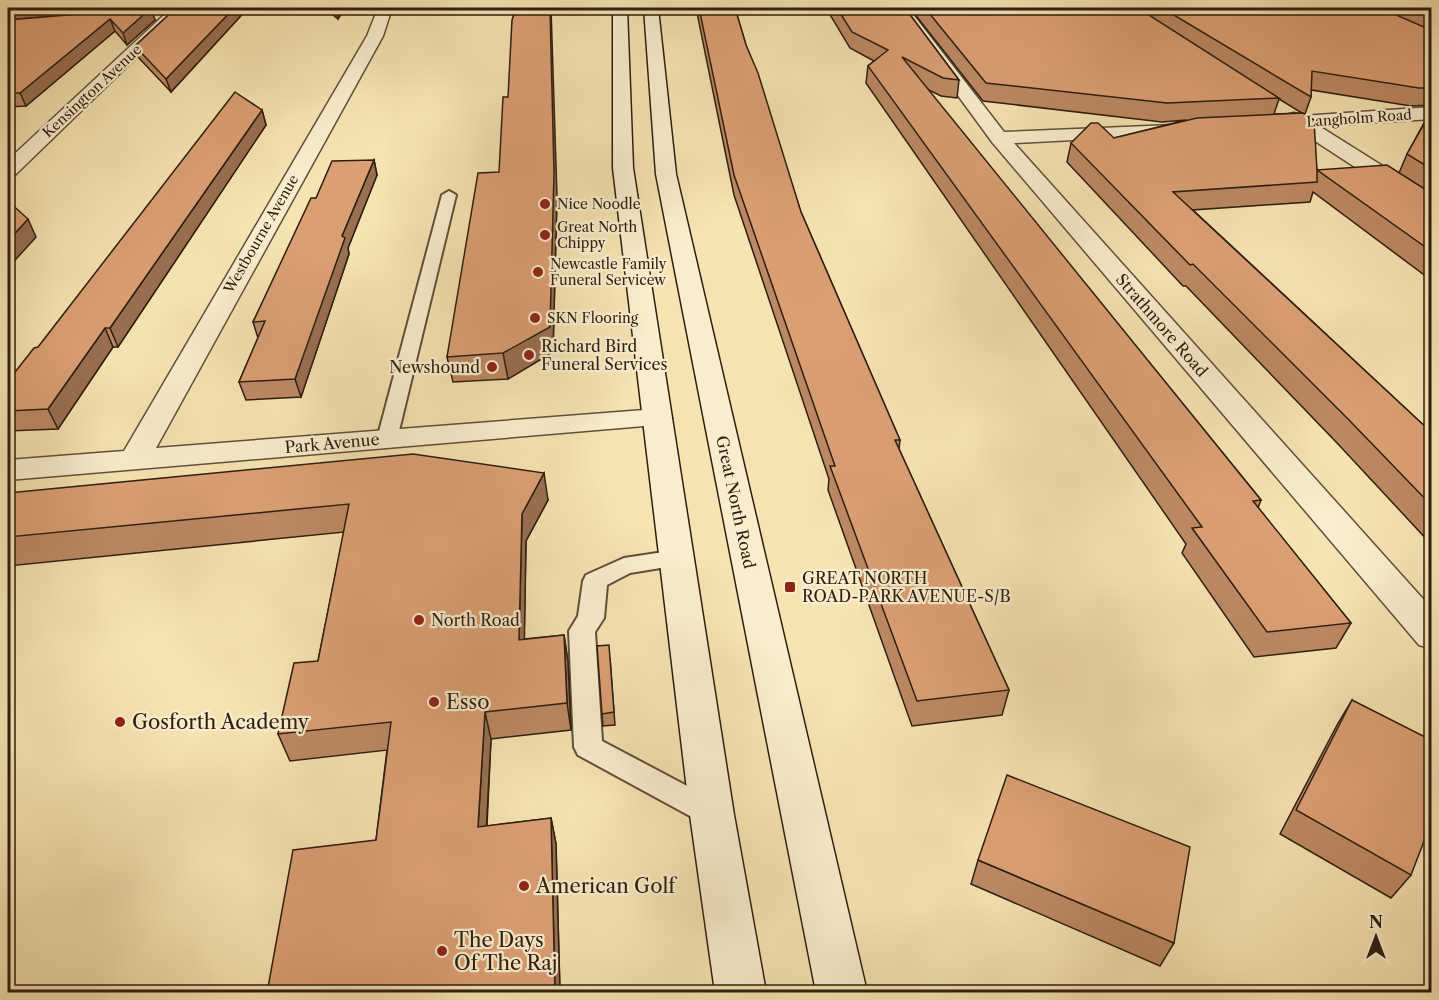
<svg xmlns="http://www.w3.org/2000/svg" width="1439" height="1000" viewBox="0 0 1439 1000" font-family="'Libre Caslon Text',serif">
<rect width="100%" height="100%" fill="#f6e3b2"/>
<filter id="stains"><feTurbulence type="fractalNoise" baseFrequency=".00333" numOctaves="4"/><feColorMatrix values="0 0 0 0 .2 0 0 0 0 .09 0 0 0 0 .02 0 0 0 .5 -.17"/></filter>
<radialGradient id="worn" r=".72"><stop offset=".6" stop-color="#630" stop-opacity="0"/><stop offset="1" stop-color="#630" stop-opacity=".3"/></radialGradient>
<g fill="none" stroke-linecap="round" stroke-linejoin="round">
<defs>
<g id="lane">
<polygon points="449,191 456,195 397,439 394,444 380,444 377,439 442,195"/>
<polygon points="677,550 685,552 689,558 685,564 630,573 607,585 604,618 595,632 602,741 723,805 727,815 723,825 712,828 578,755 574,747 569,631 578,616 583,581 586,575 624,558"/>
</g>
<g id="street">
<polygon points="378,8 392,8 383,36 156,448 657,409 668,412 672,418 668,424 8,480 8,460 124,451 367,36"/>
<polygon points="894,8 908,8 1004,132 1196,124 1199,128 1196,132 1189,134 1014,143 1432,609 1432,649 1419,645 992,142"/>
<polygon points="170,12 178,17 175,20 15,175 8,177 8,160 165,14"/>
<polygon points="1432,107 1432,119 1319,126 1432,197 1432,214 1424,212 1295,128 1270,130 1260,124 1263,120 1294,113 1302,116"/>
</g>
<g id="secondary">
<polygon points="613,8 627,8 633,168 734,815 766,992 715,992 690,815 613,168"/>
<polygon points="644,8 658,8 676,174 867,992 816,992 656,174"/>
</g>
</defs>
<use href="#lane" stroke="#604f38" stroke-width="4"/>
<use href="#street" stroke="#604f38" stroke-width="3"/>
<use href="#secondary" stroke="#2e1e10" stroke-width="3"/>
<use href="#lane" fill="#f9edcd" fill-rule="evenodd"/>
<use href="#street" fill="#f9edcd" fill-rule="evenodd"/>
<use href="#secondary" fill="#f9edcd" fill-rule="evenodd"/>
</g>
<g fill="#bc8964" stroke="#2e1e10" stroke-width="1.5" fill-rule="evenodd">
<polygon points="176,8 248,8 171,92 139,58 135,46"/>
<polygon points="324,8 345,8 338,19"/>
<polygon points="696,8 735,8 746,45 801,212 900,440 899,449 1009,690 1002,715 912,726 828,490 829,479 734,195"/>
<polygon points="826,8 905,8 959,80 957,98 941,96 927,89 1261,500 1258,508 1351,623 1336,648 1254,657 1182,553 1186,544 866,83 868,66 874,61 850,48"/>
<path d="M910,8H1431V105L1411,106L1311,90V97L1305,114L1317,170L1399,173L1407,154L1431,110V280L1313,192L1310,202L1193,210L1431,432V544L1338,444L1186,286H1183L1067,162L1071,143L1114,138L1186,120L1162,122L983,101ZM1279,99L1302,113L1274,114Z"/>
<polygon points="8,20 155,20 127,45 115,31 26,106 8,107"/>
<polygon points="262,110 266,125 118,347 113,347 58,429 8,431 8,381"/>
<polygon points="374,160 377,175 348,248 349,254 301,397 246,400 239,382 258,338 253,322 316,198"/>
<polygon points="499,172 557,196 553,352 508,379 453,382 447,357"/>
<polygon points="8,493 548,500 526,541 524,639 564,635 568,662 571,730 491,739 487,826 551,818 556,844 560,993 267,993 376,840 387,750 290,761 278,734 318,661 344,532 8,566"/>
<polygon points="610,658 615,725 603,726 602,714"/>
<polygon points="1352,700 1411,875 1391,898 1280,834 1337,725"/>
<polygon points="978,860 1174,943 1160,966 971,884"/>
</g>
<g fill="#996f51" stroke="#2e1e10" stroke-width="1.5">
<polygon points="8,8 148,8 8,20"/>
<polygon points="151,8 155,20 127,45 123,33"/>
<polygon points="234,8 248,8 171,92 166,79"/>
<polygon points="335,8 345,8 338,19"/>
<polygon points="550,8 551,8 557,196 553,352 508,379 503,353"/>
<polygon points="110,19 115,31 26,106 20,93"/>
<polygon points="262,110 266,125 118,347 110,328"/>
<polygon points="374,160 377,175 348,248 349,254 301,397 295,379 342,236"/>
<polygon points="28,219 36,237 8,268 8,241"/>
<polygon points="105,328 113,347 58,429 48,409"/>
<polygon points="544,473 548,500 526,541 524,667 519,640 522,514"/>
<polygon points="564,635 568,662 571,730 567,703"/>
<polygon points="485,712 491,739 485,853 478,827"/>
<polygon points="551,818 556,844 560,993 555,993"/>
</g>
<g fill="#db9f74" stroke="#2e1e10" stroke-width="1.5">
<polygon points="151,8 123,33 110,19 20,93 8,93 8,20"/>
<polygon points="176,8 234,8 166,79 135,46"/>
<polygon points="516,8 550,8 554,173 550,327 503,353 447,357 478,173 499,172 503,97 508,97 512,20"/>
<polygon points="699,8 735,8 746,45 758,73 801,212 900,440 895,440 1009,690 917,701 830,466 835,466 734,175"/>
<polygon points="837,8 905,8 959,80 943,78 902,57 1261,500 1253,501 1351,623 1267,632 1192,528 1202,527 868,66 888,50 852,32"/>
<polygon points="925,8 1138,8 1279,98 1167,103 986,83"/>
<polygon points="1162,8 1380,8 1431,30 1431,88 1419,88 1312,71 1311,97"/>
<polygon points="1410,8 1431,8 1431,16"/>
<polygon points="235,92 262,110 110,328 105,328 48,409 8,411 8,381 34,348 38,347"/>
<polygon points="1303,113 1314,120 1317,170 1387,165 1431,193 1431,251 1317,170 1317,182 1173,192 1431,432 1431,505 1349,420 1193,264 1190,265 1071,143 1091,123 1098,123 1114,138 1197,118"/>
<polygon points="1428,117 1431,119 1431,169 1407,154"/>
<polygon points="374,160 342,236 345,238 295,379 239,382 265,321 253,322 311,198 316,198 332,161"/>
<polygon points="8,201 28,219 8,241"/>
<polygon points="413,454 544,473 522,514 519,640 564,635 567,703 485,712 478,827 551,818 555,993 267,993 293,850 376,840 391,722 278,734 294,663 318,661 349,504 8,537 8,493"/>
<polygon points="609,645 614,712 602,714 597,646"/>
<polygon points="1352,700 1431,740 1431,823 1411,875 1296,810"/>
<polygon points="1007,775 1190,847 1174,943 978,860"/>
</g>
<g fill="#8f2418" stroke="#f9edcd" stroke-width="2">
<circle cx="545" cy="204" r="6"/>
<circle cx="545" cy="235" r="6"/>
<circle cx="538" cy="272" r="6"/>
<circle cx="535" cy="318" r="6"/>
<circle cx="529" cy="355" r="6"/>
<circle cx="492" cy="367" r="6"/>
<rect x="784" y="581" width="12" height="12" rx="3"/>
<circle cx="419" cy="620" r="6"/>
<circle cx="434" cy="702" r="6"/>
<circle cx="120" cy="722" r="6"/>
<circle cx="524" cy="886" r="6"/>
<circle cx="442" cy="951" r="6"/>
</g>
<g text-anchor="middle" stroke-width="4.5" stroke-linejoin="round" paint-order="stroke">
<g font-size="14" fill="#2e1e10" stroke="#f9edcd">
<text transform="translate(92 91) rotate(-43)" y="5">Kensington Avenue</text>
<text transform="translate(1359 118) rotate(-4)" y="5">Langholm Road</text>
<text transform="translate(261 234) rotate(-60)" y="5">Westbourne Avenue</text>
</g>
<g font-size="14" fill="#2e1e10" stroke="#f9edcd" text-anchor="start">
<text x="557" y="209">Nice Noodle</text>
<text x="557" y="232">Great North<tspan x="557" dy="16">Chippy</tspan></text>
<text x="550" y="269">Newcastle Family<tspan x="550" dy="16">Funeral Servicew</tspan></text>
<text x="547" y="323">SKN Flooring</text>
</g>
<g font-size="16" fill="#2e1e10" stroke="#f9edcd">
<text transform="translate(1162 325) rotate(49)" y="6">Strathmore Road</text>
<text transform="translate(332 443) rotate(-5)" y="6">Park Avenue</text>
<text transform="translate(736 502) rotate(78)" y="6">Great North Road</text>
</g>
<g font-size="16" fill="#2e1e10" stroke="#f9edcd" text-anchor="start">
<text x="541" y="352">Richard Bird<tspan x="541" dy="18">Funeral Services</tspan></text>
<text x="480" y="373" text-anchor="end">Newshound</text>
<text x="802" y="584">GREAT NORTH<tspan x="802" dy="18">ROAD-PARK AVENUE-S/B</tspan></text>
<text x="431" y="626">North Road</text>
</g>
<g font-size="20" fill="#2e1e10" stroke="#f9edcd" text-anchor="start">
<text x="446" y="709">Esso</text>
<text x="132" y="729">Gosforth Academy</text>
<text x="536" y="893">American Golf</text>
<text x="454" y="947">The Days<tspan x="454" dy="23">Of The Raj</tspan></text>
</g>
</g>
<rect width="1439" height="1000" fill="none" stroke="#f6e3b2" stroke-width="30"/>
<rect x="9" y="9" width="1421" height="982" fill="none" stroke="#2e1e10" stroke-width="3"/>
<rect x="15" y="15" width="1409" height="970" fill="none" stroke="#2e1e10" stroke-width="1.5"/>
<g transform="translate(1376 937)" stroke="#f9edcd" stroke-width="4.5" paint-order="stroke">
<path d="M0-4.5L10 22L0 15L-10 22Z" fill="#2e1e10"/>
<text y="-9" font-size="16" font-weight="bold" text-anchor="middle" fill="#2e1e10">N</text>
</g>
<rect width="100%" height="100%" filter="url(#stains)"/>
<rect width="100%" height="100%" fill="url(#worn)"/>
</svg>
